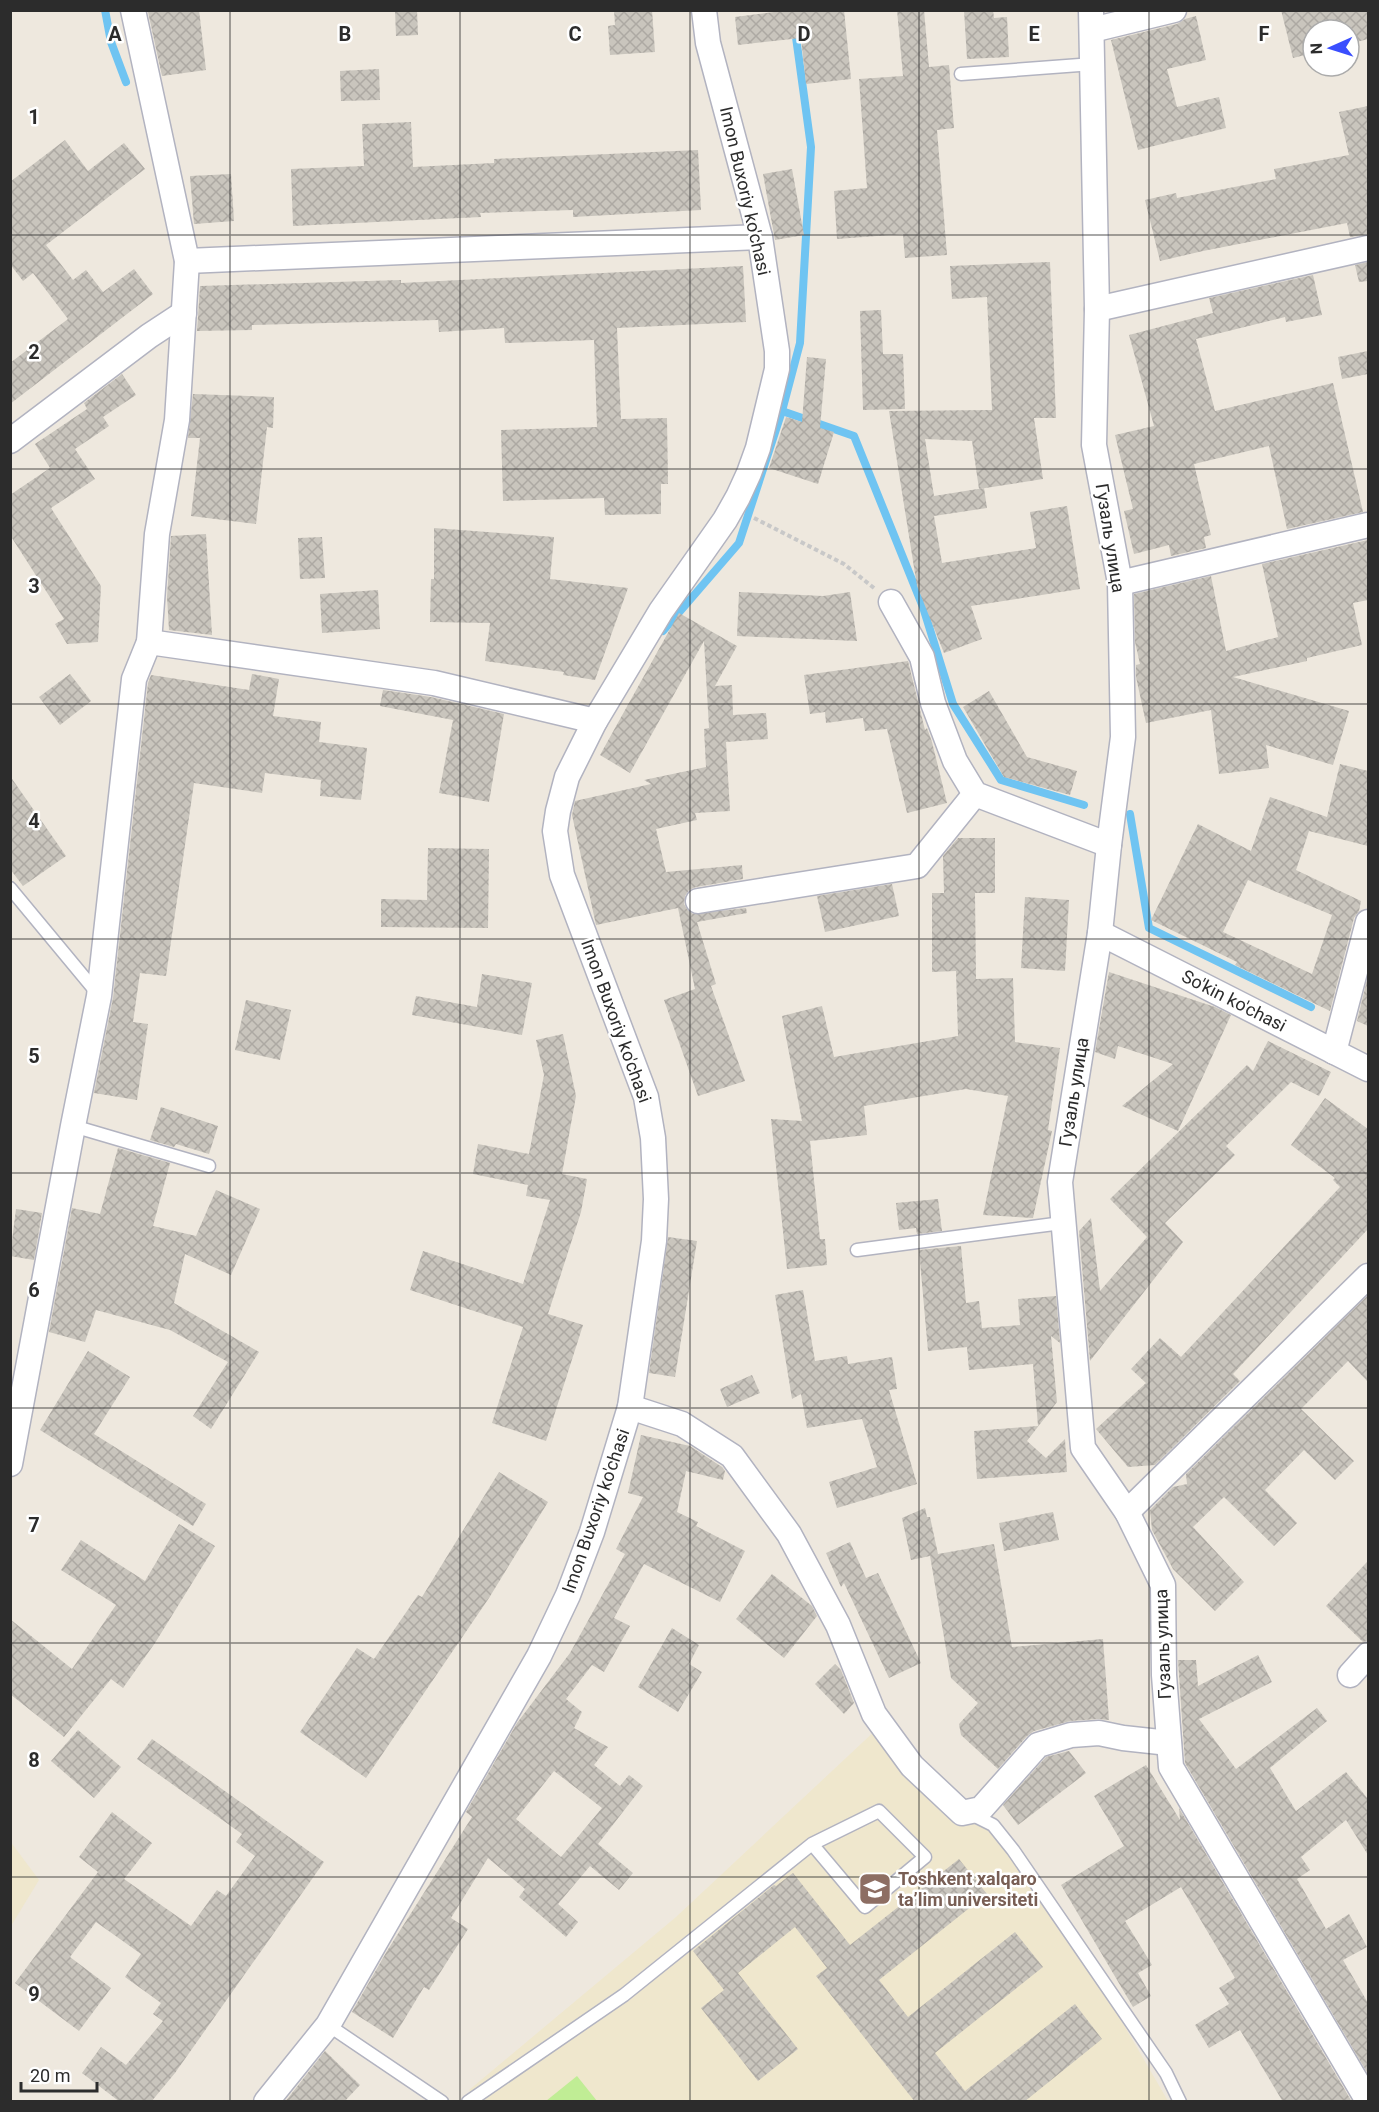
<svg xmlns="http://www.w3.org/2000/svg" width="1379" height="2112" viewBox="0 0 1379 2112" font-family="Roboto,sans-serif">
<defs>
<pattern id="building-cross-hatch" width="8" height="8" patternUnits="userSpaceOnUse" patternTransform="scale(1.5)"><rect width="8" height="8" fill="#c9c5bd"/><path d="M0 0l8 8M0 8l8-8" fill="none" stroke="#ada9a3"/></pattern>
</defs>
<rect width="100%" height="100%" fill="#eee8de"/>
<g fill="#efe7cd">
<polygon points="879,1727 1028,1860 1168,2101 478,2102 469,2090 676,1917"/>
<polygon points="10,1841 39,1880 11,1926 10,1926"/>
</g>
<polygon fill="#c0ed95" points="577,2076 597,2101 546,2101"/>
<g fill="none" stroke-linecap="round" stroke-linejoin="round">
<g stroke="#6fc4f2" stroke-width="8">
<polyline points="105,10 111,42 126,82"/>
<polyline points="795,30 811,147 800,343 782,411 854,436 923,607 953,704 1001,780 1084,805"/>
<polyline points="663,631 739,543 782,411"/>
<polyline points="1130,814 1149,928 1311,1007"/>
</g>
</g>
<g fill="url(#building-cross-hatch)" fill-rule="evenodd">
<polygon points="163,10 199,10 206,70 162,76 148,12"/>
<polygon points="395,10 417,10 418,35 396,36"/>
<polygon points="614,10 652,10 655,52 610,55 608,26 615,25"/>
<polygon points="790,10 844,10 851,79 806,84 801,38 738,45 735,17"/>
<polygon points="897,10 924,10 929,67 949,65 954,128 937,130 947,255 905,258 903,234 837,239 834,191 867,188 859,79 903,76"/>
<polygon points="964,10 993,10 994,18 1007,17 1009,57 967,59"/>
<polygon points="1281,10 1368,10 1368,39 1349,44 1349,30 1313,30 1313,53 1293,58"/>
<polygon points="1196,16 1206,60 1167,69 1177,107 1219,97 1226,128 1138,150 1111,40 1177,24 1185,19"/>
<polygon points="379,69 380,100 341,101 340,71"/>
<polygon points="1368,106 1368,234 1350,237 1347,223 1203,251 1160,261 1145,200 1176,193 1177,198 1276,179 1274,169 1349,155 1339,112"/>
<polygon points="411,122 413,167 494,163 494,159 698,150 701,210 573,217 573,210 480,213 481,217 293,226 291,169 364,166 362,124"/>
<polygon points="65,140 88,171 124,143 145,169 46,245 73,280 86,270 103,292 134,269 153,294 10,404 10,363 68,319 33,273 23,281 10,264 10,182"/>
<polygon points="792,169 804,235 775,240 763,174"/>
<polygon points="231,174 234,221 194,224 190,176"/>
<polygon points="1050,262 1056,418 1034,418 1043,479 979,489 972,441 925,439 934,496 984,488 987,508 934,516 942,563 1036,548 1030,512 1067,506 1080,589 971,606 982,639 944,653 917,586 889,411 992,410 987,297 952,299 950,266"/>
<polygon points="1368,262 1368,281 1359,282 1355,265"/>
<polygon points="743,266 746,322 617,328 621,419 667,418 668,484 661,484 661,514 605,515 604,498 503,501 501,430 597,427 594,340 505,343 504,328 439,332 438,320 252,325 252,330 197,331 200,286 401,280 401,283"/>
<polygon points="1313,275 1322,315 1286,322 1285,317 1196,339 1215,411 1333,383 1363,512 1287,529 1269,446 1194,464 1211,535 1204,537 1206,548 1171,556 1169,545 1134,554 1124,511 1133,509 1115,435 1154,426 1129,335 1213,313 1209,298"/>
<polygon points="881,310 883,354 903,354 905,409 863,410 860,311"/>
<polygon points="1368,351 1368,374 1342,379 1338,357"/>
<polygon points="807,357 826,359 820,428 834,432 818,484 769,468 786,417 802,422"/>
<polygon points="122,374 136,395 103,417 109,426 75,449 95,479 51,508 101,586 98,642 67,644 55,624 64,619 10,535 10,495 50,468 35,444 87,409 84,403"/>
<polygon points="193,394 274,397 273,428 267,427 256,524 191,516 200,438 188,438"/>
<polygon points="434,528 554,537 550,579 628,588 595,680 563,675 564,672 485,661 490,623 430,622 431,579 434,579"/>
<polygon points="206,534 212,635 169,630 167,597 171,536"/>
<polygon points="322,537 325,578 300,579 298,538"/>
<polygon points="1368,540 1368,600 1353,603 1362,645 1307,658 1307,661 1233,677 1349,711 1333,765 1266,745 1269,768 1219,774 1211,710 1146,723 1136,677 1136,665 1140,664 1135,642 1134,594 1211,576 1226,651 1278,637 1262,564"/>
<polygon points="378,590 380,629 322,633 320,594"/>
<polygon points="739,592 823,596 850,592 857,641 737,636"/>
<polygon points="679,613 737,646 715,686 732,685 733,715 766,713 768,739 726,742 730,811 695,813 697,820 656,829 666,872 742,865 743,879 696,887 689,890 685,896 684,904 687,909 693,914 746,908 747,913 697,922 716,984 711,986 745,1081 698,1096 664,1000 695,989 678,908 596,925 572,815 575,801 651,784 644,780 706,767 704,729 709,728 704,641 630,773 600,755"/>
<polygon points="908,661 925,730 927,728 932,742 947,803 907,813 887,729 865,731 863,718 826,723 825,712 810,714 804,675"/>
<polygon points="70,674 91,701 60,725 39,697"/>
<polygon points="252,674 279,679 273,716 321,722 319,742 367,748 361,800 320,796 321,780 265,773 262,793 194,783 166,976 140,973 133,1022 148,1024 137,1100 94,1093 113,998 148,683 151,675 249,690"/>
<polygon points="383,690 431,697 504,714 489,802 439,793 453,720 380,706"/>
<polygon points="989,691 1027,757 1077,771 1070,795 1004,777 963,707"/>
<path d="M1340,764L1368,771V846L1309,831L1296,870L1361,901L1359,911L1354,918L1330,1011L1235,965L1237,962L1151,920L1198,824L1251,851L1270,797L1327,817ZM1248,880L1332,915L1312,974L1223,932Z"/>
<polygon points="10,776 66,856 23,886 10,869"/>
<polygon points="958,838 995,838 995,893 975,893 976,979 1013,978 1015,1042 1060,1048 1048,1130 1052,1131 1033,1218 983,1215 1008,1096 966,1089 864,1106 867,1135 810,1141 820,1239 825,1239 827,1265 787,1269 771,1119 802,1121 782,1016 822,1006 834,1057 958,1036 956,971 932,972 932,893 944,893 943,856"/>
<polygon points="428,848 489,849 488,928 381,927 381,899 427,900"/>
<polygon points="892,884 899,916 825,932 817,896"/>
<polygon points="1025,897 1069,900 1065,971 1021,968"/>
<polygon points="1109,972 1215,1007 1231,1015 1178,1131 1122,1106 1173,1064 1118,1046 1115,1059 1095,1052"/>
<polygon points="482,974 532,983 522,1035 412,1015 416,996 477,1007"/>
<polygon points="1368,976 1368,1026 1357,1021"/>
<polygon points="246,1000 291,1010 280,1060 235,1050"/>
<polygon points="563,1034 576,1096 562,1174 587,1179 581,1212 548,1314 583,1325 546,1441 492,1423 523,1327 410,1290 423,1251 523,1284 550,1200 526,1196 528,1185 473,1174 478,1144 529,1154 544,1075 536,1040"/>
<polygon points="1268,1041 1331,1072 1319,1096 1291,1082 1226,1146 1235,1155 1165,1223 1183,1242 1090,1361 1079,1231 1091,1218 1100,1291 1147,1237 1110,1199 1247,1065 1253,1071"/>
<polygon points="1325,1098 1368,1129 1368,1229 1233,1374 1240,1381 1155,1465 1128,1467 1096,1429 1146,1383 1131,1369 1160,1338 1181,1357 1340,1187 1333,1180 1335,1178 1291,1145"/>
<polygon points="161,1107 218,1126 209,1154 176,1144 174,1147 150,1140"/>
<polygon points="118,1148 170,1163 153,1226 196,1236 216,1190 260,1209 231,1275 185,1254 174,1303 259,1352 211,1429 193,1416 228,1362 170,1330 96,1310 85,1342 49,1332 72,1208 100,1214"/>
<polygon points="938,1199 942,1231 917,1234 916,1228 899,1230 896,1203"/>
<polygon points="16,1209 42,1213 34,1260 10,1256"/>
<polygon points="668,1237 697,1241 675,1377 649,1373"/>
<polygon points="961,1246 966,1303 979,1301 982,1328 1020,1325 1018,1299 1056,1296 1060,1343 1051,1336 1057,1402 1027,1441 1046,1458 1065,1439 1067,1472 977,1479 974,1431 1038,1426 1033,1364 969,1370 967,1347 928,1351 919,1250"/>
<polygon points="803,1290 815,1361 847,1356 848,1364 892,1357 897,1389 889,1390 917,1484 837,1508 829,1482 877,1467 862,1419 807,1428 801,1394 792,1399 775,1295"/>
<polygon points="1368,1295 1368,1382 1348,1361 1301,1409 1354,1461 1335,1480 1304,1450 1265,1490 1297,1523 1274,1546 1224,1497 1193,1527 1244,1582 1215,1611 1173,1569 1152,1530 1150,1510 1173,1487 1187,1484 1186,1474"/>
<polygon points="88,1351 130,1377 94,1434 206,1504 193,1526 40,1430"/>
<polygon points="752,1375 760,1393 727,1407 720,1389"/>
<path d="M641,1435L690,1446L722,1467L725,1471L723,1480L686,1471L677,1512L698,1522L696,1526L745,1551L720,1602L644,1564L614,1618L630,1626L604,1672L592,1665L566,1699L582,1712L574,1728L608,1747L594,1765L620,1786L629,1775L643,1786L598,1844L633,1873L619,1890L590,1866L558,1904L578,1922L566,1937L519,1897L525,1889L488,1858L451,1918L468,1929L429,1990L424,1987L393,2038L352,2012L387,1951L472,1817L466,1812L517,1723L570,1653L625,1554L616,1549L643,1497L628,1493ZM554,1771L602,1808L561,1857L516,1819Z"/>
<polygon points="499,1472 548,1502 489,1598 366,1778 300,1732 357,1648 374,1659 418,1595 422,1597"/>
<polygon points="925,1508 927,1517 930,1517 938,1554 994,1544 1012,1647 1103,1639 1109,1720 1098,1719 1070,1721 1034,1731 1027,1736 998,1769 961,1735 959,1724 978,1703 951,1678 930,1556 911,1560 902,1518"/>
<polygon points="1053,1512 1059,1540 1004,1551 999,1523"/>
<polygon points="179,1524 215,1546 155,1643 123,1688 111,1679 64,1737 10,1694 10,1619 72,1669 116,1605 61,1570 81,1540 145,1581"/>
<polygon points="850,1542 866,1578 878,1573 921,1663 889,1678 844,1583 841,1587 826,1553"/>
<polygon points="1368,1561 1368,1641 1363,1642 1326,1606"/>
<polygon points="772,1574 812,1606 817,1616 784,1658 736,1619"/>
<polygon points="672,1628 699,1645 689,1664 702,1672 678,1712 638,1687"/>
<polygon points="1258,1655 1272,1682 1199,1719 1236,1769 1317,1708 1327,1721 1270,1768 1296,1811 1346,1772 1368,1799 1368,1855 1346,1820 1301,1857 1310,1870 1297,1879 1326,1929 1349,1914 1367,1947 1343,1960 1368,2003 1368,2074 1185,1763 1178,1660 1196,1660 1198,1686"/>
<polygon points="835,1664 841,1670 854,1703 844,1714 815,1684"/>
<polygon points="78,1730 121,1767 94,1798 51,1761"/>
<polygon points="152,1739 324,1862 175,2073 151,2102 120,2102 82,2073 101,2047 126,2065 163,2021 153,2014 161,2003 125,1977 141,1954 96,1922 70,1957 111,1988 79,2031 15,1983 98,1872 79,1857 112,1812 152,1843 124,1879 191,1926 217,1890 226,1896 255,1856 236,1842 242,1834 137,1759"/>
<polygon points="1069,1751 1086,1773 1018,1825 1003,1805 1046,1757"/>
<polygon points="1146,1765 1180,1820 1179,1808 1352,2102 1283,2102 1240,2030 1209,2048 1195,2025 1229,2004 1219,1988 1235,1978 1181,1887 1125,1921 1152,1965 1138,1973 1151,1996 1133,2007 1061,1885 1124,1846 1094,1796"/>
<polygon points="959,1859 987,1894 879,1980 908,2017 1015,1932 1043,1967 935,2053 965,2091 1075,2004 1102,2039 1024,2102 915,2102 816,1976 827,1968 795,1927 738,1973 798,2049 758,2081 701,2008 724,1990 693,1951 774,1885 776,1886 793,1873 850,1945"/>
<polygon points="325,2051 360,2085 344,2102 285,2102"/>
</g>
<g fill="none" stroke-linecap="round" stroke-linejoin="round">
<defs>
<g id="lane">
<polyline points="961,74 1093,64"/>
<polyline points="10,888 98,994"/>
<polyline points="73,1126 209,1166"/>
<polyline points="857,1250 1062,1223"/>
<polyline points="971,1814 993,1825 1013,1850 1166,2073 1180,2102"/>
<polyline points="328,2025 442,2102"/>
<polyline points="468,2102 624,1995 812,1844 879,1811 925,1857 865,1907 812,1844"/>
</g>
<g id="street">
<polyline points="1091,10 1097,309 1094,445 1120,583 1123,737 1109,845 1100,933 1060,1182 1083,1448 1127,1512 1163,1585 1164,1675 1171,1767 1368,2101"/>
<polyline points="1092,30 1174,10"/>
<polyline points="187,261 760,237"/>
<polyline points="1097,309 1368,248"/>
<polyline points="10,441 149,336 184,313"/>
<polyline points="1120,583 1368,525"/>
<polyline points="891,602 922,657 933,703 955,761 975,794 1109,845"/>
<polyline points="149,642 434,683 595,721"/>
<polyline points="698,901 917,866 975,794"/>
<polyline points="1100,933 1368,1069"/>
<polyline points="1334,1052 1368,922"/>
<polyline points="630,1407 682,1424 732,1456 789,1534 838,1625 874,1714 912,1766 962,1813 981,1809 1038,1745 1071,1735 1099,1733 1123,1738 1169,1743"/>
<polyline points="10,1464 73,1126 99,996 134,679 149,642 157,534 177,420 187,261 133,10"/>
<polyline points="1127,1512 1368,1276"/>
<polyline points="1350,1675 1368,1655"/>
<polyline points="266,2102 328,2025 539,1656 568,1595 592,1532 630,1407 654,1241 656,1199 653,1138 646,1097 562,875 555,831 558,811 567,777 595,721 661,611 725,520 738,497 749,473 758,448 777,369 777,351 760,237 708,43 704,10"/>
</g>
</defs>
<use href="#lane" stroke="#b2b3c0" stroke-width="15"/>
<use href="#street" stroke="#b2b3c0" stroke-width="27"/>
<polyline stroke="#c8c8c8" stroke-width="4" stroke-dasharray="4.5 3" stroke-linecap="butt" points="754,518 844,564 874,588"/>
<use href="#lane" stroke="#fff" stroke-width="12"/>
<use href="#street" stroke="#fff" stroke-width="24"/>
</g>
<path fill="none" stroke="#2c2c2c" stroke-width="1.5" stroke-opacity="0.55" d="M230,10V2102M460,10V2102M690,10V2102M919,10V2102M1149,10V2102M10,235H1368M10,469H1368M10,704H1368M10,939H1368M10,1173H1368M10,1408H1368M10,1643H1368M10,1877H1368"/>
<defs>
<symbol id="university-square" viewBox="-11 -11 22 22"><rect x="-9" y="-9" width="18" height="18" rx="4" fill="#8d6e63" stroke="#fff"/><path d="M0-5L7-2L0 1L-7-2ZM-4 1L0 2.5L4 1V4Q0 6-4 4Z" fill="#fff"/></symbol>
</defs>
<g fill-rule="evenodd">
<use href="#university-square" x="856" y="1870" width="38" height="38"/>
</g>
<g text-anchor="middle" stroke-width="5" stroke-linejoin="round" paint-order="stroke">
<g font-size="18" fill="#2c2c2c" stroke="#fff">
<text transform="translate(745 191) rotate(77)" y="6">Imon Buxoriy ko'chasi</text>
<text transform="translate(1110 538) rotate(81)" y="6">Гузаль улица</text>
<text transform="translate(1234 1001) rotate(27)" y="6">So'kin ko'chasi</text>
<text transform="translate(616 1021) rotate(70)" y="6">Imon Buxoriy ko'chasi</text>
<text transform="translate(1074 1092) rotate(-81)" y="6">Гузаль улица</text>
<text transform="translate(596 1511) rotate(-71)" y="6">Imon Buxoriy ko'chasi</text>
<text transform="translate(1163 1644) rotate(-92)" y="6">Гузаль улица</text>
</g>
<g font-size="18" font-weight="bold" fill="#785e54" stroke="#fff" text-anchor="start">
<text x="898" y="1885">Toshkent xalqaro<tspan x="898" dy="21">ta’lim universiteti</tspan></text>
</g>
</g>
<g font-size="20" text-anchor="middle" font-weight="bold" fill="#2c2c2c" stroke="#fff" stroke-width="5" stroke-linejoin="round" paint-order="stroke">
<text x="115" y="41">A</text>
<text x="345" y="41">B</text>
<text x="575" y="41">C</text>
<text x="804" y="41">D</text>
<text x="1034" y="41">E</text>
<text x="1264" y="41">F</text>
<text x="34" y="124">1</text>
<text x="34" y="359">2</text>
<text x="34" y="593">3</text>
<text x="34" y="828">4</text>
<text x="34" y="1063">5</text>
<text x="34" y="1297">6</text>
<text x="34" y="1532">7</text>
<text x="34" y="1767">8</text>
<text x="34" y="2001">9</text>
</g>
<rect width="1379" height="2112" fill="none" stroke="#2c2c2c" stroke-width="24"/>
<g transform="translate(1331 48) rotate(267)"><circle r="28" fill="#ffffff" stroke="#ababab" stroke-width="1.5"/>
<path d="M0-4.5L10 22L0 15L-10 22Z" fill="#3a4efe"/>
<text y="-9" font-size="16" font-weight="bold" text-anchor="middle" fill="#2c2c2c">N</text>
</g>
<path d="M21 2082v9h76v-9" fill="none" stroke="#2c2c2c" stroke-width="3"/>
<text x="30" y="2082" font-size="18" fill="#2c2c2c" stroke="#ffffff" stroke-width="4.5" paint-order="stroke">20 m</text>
</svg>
